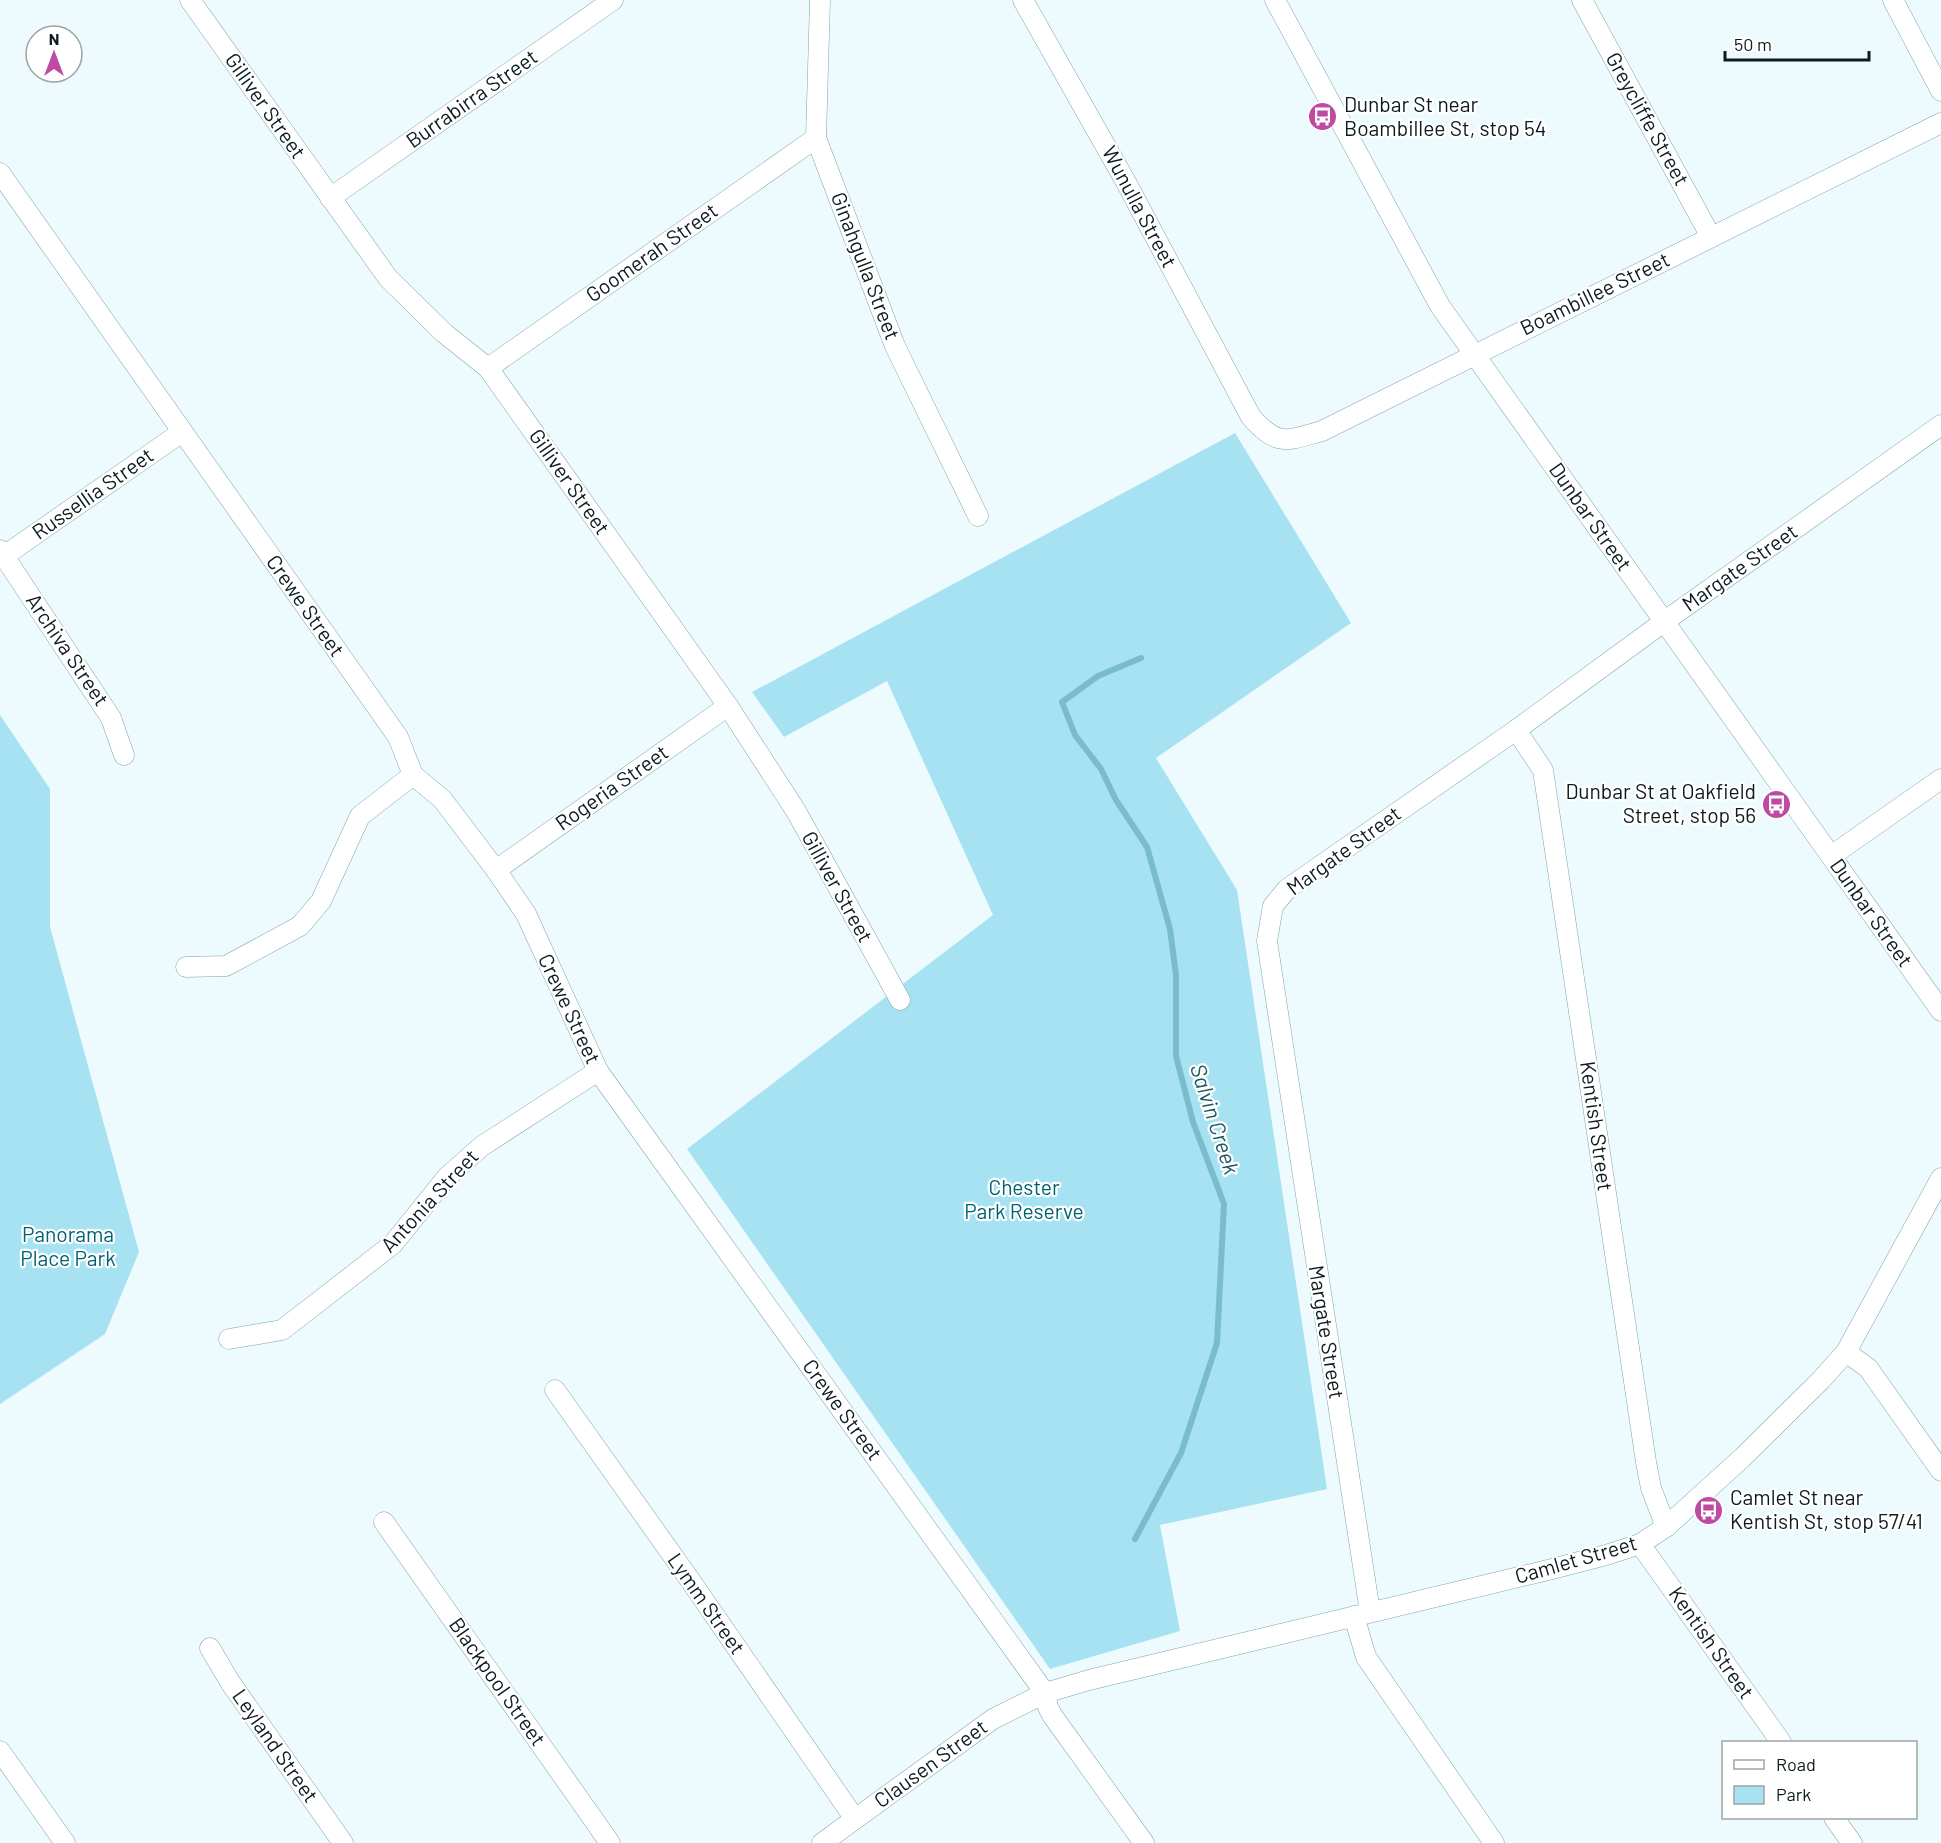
<svg xmlns="http://www.w3.org/2000/svg" width="1941" height="1843" viewBox="0 0 1941 1843" font-family="Barlow,sans-serif">
<rect width="100%" height="100%" fill="#edfbff"/>
<g fill="#a6e2f1">
<polygon points="1235,433 1351,623 1156,758 1237,890 1327,1489 1160,1525 1180,1631 1050,1669 687,1149 993,915 887,681 784,737 752,692"/>
<polygon points="0,715 50,789 50,927 139,1252 105,1334 0,1404"/>
</g>
<g fill="none" stroke-linecap="round" stroke-linejoin="round">
<polyline stroke="#7bbccc" stroke-width="6" points="1135,1539 1181,1453 1217,1343 1224,1204 1193,1122 1176,1056 1176,975 1170,929 1147,847 1116,800 1101,769 1075,735 1062,702 1098,676 1141,658"/>
<defs>
<g id="minor">
<polyline points="190,0 388,278 444,333 488,368 728,706 796,811 900,1000"/>
<polyline points="820,0 816,138 895,346 978,516"/>
<path d="M1023,0L1127,184L1251,417C1278,447 1285,441 1322,431L1941,123"/>
<polyline points="1275,0 1440,306 1941,1011"/>
<polyline points="1582,0 1711,237"/>
<polyline points="1893,0 1941,91"/>
<polyline points="0,173 398,737 413,775 442,799 496,870 526,914 598,1071 1045,1693 1048,1707 1052,1715 1144,1843"/>
<polyline points="330,198 613,0"/>
<polyline points="488,368 816,138"/>
<polyline points="0,550 111,718 124,755"/>
<polyline points="4,556 182,432"/>
<polyline points="1516,730 1543,770 1646,1462 1651,1488 1666,1527"/>
<polyline points="1831,856 1941,779"/>
<polyline points="496,870 728,706"/>
<polyline points="186,967 226,966 300,926 321,901 360,816 413,775"/>
<polyline points="229,1339 282,1330 393,1244 447,1177 482,1146 598,1071"/>
<polyline points="1846,1352 1868,1368 1941,1471"/>
<polyline points="555,1390 690,1580 855,1819"/>
<polyline points="384,1522 610,1843"/>
<polyline points="1640,1544 1781,1742"/>
<polyline points="1370,1612 1267,941 1273,906 1287,889 1516,730 1665,621 1941,425"/>
<polyline points="1354,1616 1366,1657 1494,1843"/>
<polyline points="210,1648 230,1682 343,1843"/>
<polyline points="0,1751 65,1843"/>
<polyline points="1834,1818 1852,1843"/>
<polyline points="822,1843 993,1719 1045,1693 1089,1680 1548,1570 1606,1555 1640,1544 1666,1527 1742,1458 1821,1380 1846,1352 1941,1178"/>
</g>
</defs>
<use href="#minor" stroke="#80a3ab" stroke-width="21"/>
<use href="#minor" stroke="#fff" stroke-width="20"/>
</g>
<defs>
<symbol id="bus-disc" viewBox="-11 -11 22 22"><circle r="9.5" fill="#bf4aa1" stroke="#fff"/><path d="M-5-6H5V4H4V6H2V4H-2V6H-4V4H-5ZM-3.5-4V0h7V-4ZM-3.5 1.2v1.5H-2V1.2ZM2 1.2v1.5H3.5V1.2Z" fill="#fff"/></symbol>
</defs>
<g fill-rule="evenodd">
<use href="#bus-disc" x="1306" y="100" width="33" height="33"/>
<use href="#bus-disc" x="1760" y="788" width="33" height="33"/>
<use href="#bus-disc" x="1692" y="1494" width="33" height="33"/>
</g>
<g text-anchor="middle" stroke-width="4.5" stroke-linejoin="round" paint-order="stroke">
<g font-size="21" fill="#0d1b1e" stroke="#fff">
<text transform="translate(472 99) rotate(-35)" y="7">Burrabirra Street</text>
<text transform="translate(265 106) rotate(55)" y="7">Gilliver Street</text>
<text transform="translate(1647 119) rotate(61)" y="7">Greycliffe Street</text>
<text transform="translate(1139 207) rotate(62)" y="7">Wunulla Street</text>
<text transform="translate(652 253) rotate(-35)" y="7">Goomerah Street</text>
<text transform="translate(865 266) rotate(69)" y="7">Ginahgulla Street</text>
<text transform="translate(1595 294) rotate(-26)" y="7">Boambillee Street</text>
<text transform="translate(569 482) rotate(55)" y="7">Gilliver Street</text>
<text transform="translate(93 494) rotate(-35)" y="7">Russellia Street</text>
<text transform="translate(1590 517) rotate(55)" y="7">Dunbar Street</text>
<text transform="translate(1740 568) rotate(-35)" y="7">Margate Street</text>
<text transform="translate(305 606) rotate(55)" y="7">Crewe Street</text>
<text transform="translate(67 650) rotate(56)" y="7">Archiva Street</text>
<text transform="translate(612 788) rotate(-35)" y="7">Rogeria Street</text>
<text transform="translate(1344 851) rotate(-36)" y="7">Margate Street</text>
<text transform="translate(837 887) rotate(61)" y="7">Gilliver Street</text>
<text transform="translate(1871 913) rotate(55)" y="7">Dunbar Street</text>
<text transform="translate(569 1009) rotate(65)" y="7">Crewe Street</text>
<text transform="translate(1596 1126) rotate(82)" y="7">Kentish Street</text>
<text transform="translate(430 1201) rotate(-47)" y="7">Antonia Street</text>
<text transform="translate(1326 1332) rotate(81)" y="7">Margate Street</text>
<text transform="translate(842 1410) rotate(54)" y="7">Crewe Street</text>
<text transform="translate(1576 1560) rotate(-16)" y="7">Camlet Street</text>
<text transform="translate(706 1604) rotate(55)" y="7">Lymm Street</text>
<text transform="translate(1711 1643) rotate(55)" y="7">Kentish Street</text>
<text transform="translate(497 1682) rotate(55)" y="7">Blackpool Street</text>
<text transform="translate(275 1746) rotate(55)" y="7">Leyland Street</text>
<text transform="translate(931 1764) rotate(-36)" y="7">Clausen Street</text>
</g>
<g font-size="21" fill="#0d1b1e" stroke="#fff" text-anchor="start">
<text x="1344" y="112">Dunbar St near<tspan x="1344" dy="24">Boambillee St, stop 54</tspan></text>
<text x="1756" y="799" text-anchor="end">Dunbar St at Oakfield<tspan x="1756" dy="24">Street, stop 56</tspan></text>
<text x="1730" y="1505">Camlet St near<tspan x="1730" dy="24">Kentish St, stop 57/41</tspan></text>
</g>
<g font-size="21" fill="#016273" stroke="#fff">
<text x="1024" y="1195">Chester<tspan x="1024" dy="24">Park Reserve</tspan></text>
<text x="68" y="1242">Panorama<tspan x="68" dy="24">Place Park</tspan></text>
</g>
<g font-size="22" font-style="italic" fill="#225965" stroke="#fff">
<text transform="translate(1215 1119) rotate(72)" y="8">Salvin Creek</text>
</g>
</g>
<rect x="1722" y="1741" width="195" height="78" fill="#ffffff" stroke="#9ea4a5" stroke-width="1.5"/>
<rect x="1734" y="1760" width="30" height="9" fill="#ffffff" stroke="#9ea4a5" stroke-width="1.5"/>
<text x="1776" y="1771" font-size="18" fill="#0d1b1e">Road</text>
<rect x="1734" y="1786" width="30" height="18" fill="#a6e2f1" stroke="#9ea4a5" stroke-width="1.5"/>
<text x="1776" y="1801" font-size="18" fill="#0d1b1e">Park</text>
<g transform="translate(54 54)"><circle r="28" fill="#ffffff" stroke="#9ea4a5" stroke-width="1.5"/>
<path d="M0-4.5L10 22L0 15L-10 22Z" fill="#bf4aa1"/>
<text y="-9" font-size="16" font-weight="bold" text-anchor="middle" fill="#0d1b1e">N</text>
</g>
<path d="M1725 51v9h144v-9" fill="none" stroke="#0d1b1e" stroke-width="3"/>
<text x="1734" y="51" font-size="18" fill="#0d1b1e" stroke="#ffffff" stroke-width="4.5" paint-order="stroke">50 m</text>
</svg>
